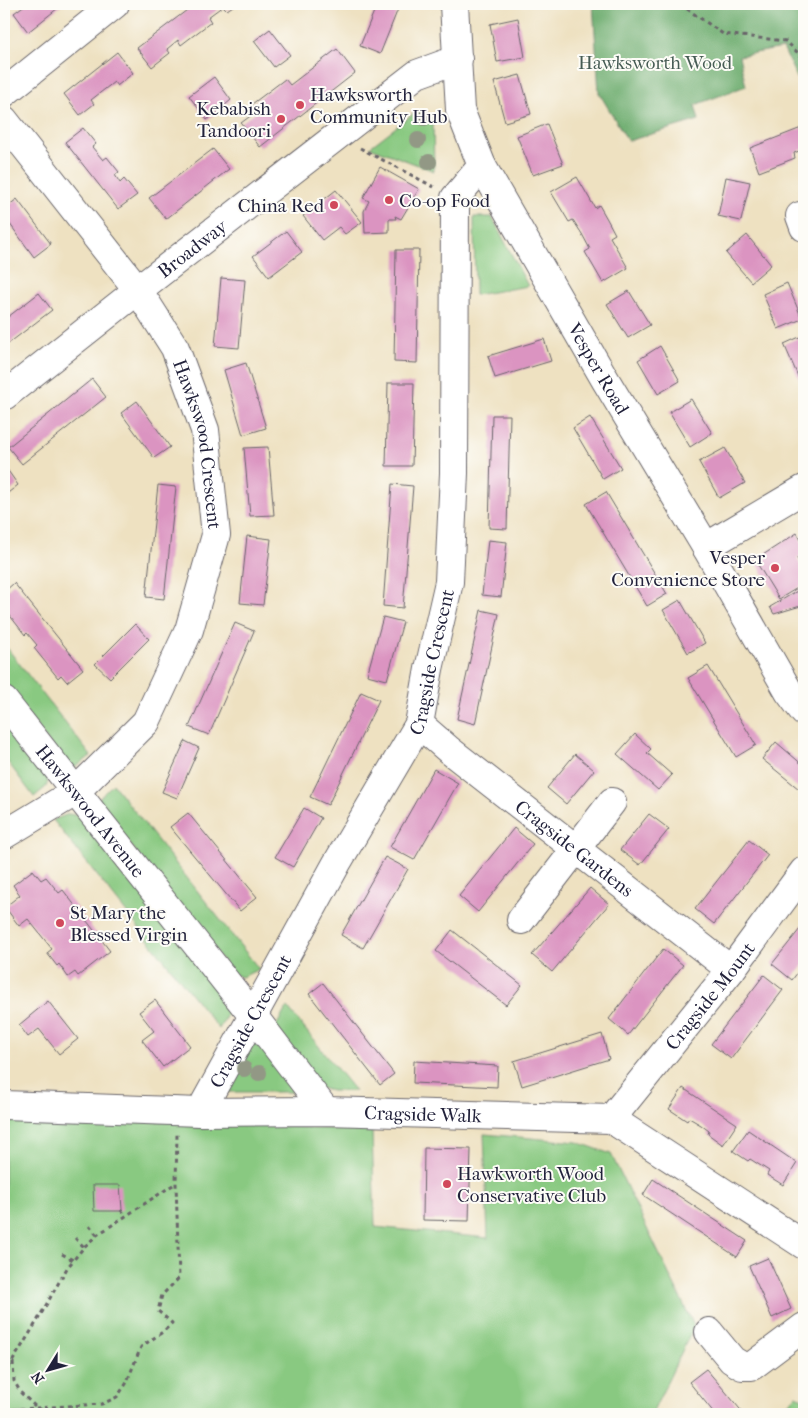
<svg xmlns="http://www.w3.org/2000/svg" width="808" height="1418" viewBox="0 0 808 1418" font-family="'IM FELL French Canon',serif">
<rect width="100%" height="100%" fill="#fdfcf7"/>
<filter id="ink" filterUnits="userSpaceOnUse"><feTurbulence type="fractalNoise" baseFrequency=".02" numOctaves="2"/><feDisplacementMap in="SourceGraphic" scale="10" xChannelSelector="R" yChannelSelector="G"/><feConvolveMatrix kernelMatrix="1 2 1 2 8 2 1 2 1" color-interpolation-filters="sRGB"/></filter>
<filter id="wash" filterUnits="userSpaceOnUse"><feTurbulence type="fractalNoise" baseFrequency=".0096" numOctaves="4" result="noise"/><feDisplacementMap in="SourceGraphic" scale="20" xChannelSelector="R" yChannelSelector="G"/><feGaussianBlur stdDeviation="1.12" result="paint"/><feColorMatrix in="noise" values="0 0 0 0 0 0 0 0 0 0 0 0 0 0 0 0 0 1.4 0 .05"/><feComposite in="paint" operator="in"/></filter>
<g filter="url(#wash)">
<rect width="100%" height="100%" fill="#eee1c1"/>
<g fill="#89c981" stroke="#56765e">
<polygon points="417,111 426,113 433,119 434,171 370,147"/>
<polygon points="474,217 492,217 528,286 475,295"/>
<polygon points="4,644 91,756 74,768 66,765 4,684"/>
<polygon points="4,719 49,778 46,787 34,797 4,757"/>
<polygon points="113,784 259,969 242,977 234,975 97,803 100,797"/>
<polygon points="69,814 80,816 229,1003 228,1013 219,1029 53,820"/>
<polygon points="287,1007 355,1091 332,1091 320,1088 275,1028"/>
<polygon points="253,1039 259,1042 298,1092 220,1092"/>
<polygon points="4,1120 194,1121 372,1131 375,1227 488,1238 484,1134 577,1142 611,1154 694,1326 652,1414 4,1414"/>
<polygon points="797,1395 804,1399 804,1414 775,1414"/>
</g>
<polygon fill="#6ead6f" stroke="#486855" points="593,4 804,4 804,94 783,48 739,56 746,86 695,105 699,120 628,141 599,93"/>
<g id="blocks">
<g fill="#db94c1">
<polygon points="26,4 63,4 28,32 14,13"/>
<polygon points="195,4 236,4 227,10 223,6 208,17 211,22 181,45 178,40 167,49 170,53 152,67 137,48"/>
<polygon points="377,4 400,4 380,54 360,46"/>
<polygon points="518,18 525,57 497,62 490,24"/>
<polygon points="270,29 290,55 274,67 254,41"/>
<polygon points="337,49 355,73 260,147 241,123 257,111 252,104 285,79 290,85"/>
<polygon points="117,52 133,73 117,86 114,82 91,100 94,104 80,115 64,94"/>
<polygon points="520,75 531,114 505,122 494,82"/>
<polygon points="214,77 231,100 207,120 189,96"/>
<polygon points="547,124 563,164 533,175 517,136"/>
<polygon points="804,127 804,149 794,153 795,158 759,172 750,148"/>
<polygon points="83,128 96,144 92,147 97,153 103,160 107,157 119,172 115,175 120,183 124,179 137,195 118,209 65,142"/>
<polygon points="213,149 229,169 166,219 149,198"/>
<polygon points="380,167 419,189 401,219 395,216 396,219 389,219 389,232 365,233 364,211 369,201 363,198"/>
<polygon points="577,177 595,208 599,205 607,219 615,234 610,237 628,268 603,283 585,252 590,249 582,234 573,220 569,222 551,192"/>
<polygon points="726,177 750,182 741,221 718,216"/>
<polygon points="336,190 362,222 345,234 339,227 322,240 303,216"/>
<polygon points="17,199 51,244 34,257 4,216 4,209"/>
<polygon points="286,231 302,252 269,277 253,256"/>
<polygon points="747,235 771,265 751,282 726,253"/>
<polygon points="396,250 419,250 417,363 394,362"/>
<polygon points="221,278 245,280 239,348 215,346"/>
<polygon points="787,283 802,319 778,329 763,294"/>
<polygon points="629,291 650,325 628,338 607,304"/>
<polygon points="39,293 52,310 4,347 4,320"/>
<polygon points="804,335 804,379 800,381 784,344"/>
<polygon points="544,339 551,361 495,378 488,356"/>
<polygon points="660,346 680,381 658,394 638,360"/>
<polygon points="246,363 266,428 243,435 224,370"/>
<polygon points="92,379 106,397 22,464 8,447"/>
<polygon points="388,383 414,383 412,466 386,466"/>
<polygon points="691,399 712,433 690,447 669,412"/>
<polygon points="137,401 170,447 154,458 121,413"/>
<polygon points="492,415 510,415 507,529 489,528"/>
<polygon points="590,417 621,468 603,479 573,428"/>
<polygon points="268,447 274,515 250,516 244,448"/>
<polygon points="725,448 745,483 719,498 699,462"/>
<polygon points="4,465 18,485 4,496"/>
<polygon points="392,484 413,486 403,608 383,606"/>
<polygon points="158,485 176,487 164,599 146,597"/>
<polygon points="606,492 667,594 647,606 586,504"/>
<polygon points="797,533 804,545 804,554 797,558 804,571 804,584 779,599 755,560"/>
<polygon points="247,536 271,539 263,605 240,603"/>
<polygon points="488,540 507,542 501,597 482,595"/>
<polygon points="14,583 83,669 67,682 61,675 58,678 34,648 37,645 27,633 25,635 4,608 4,592"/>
<polygon points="804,587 804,605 774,614 770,607"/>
<polygon points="680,600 705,643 688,653 663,610"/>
<polygon points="481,610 499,614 475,724 457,719"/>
<polygon points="383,617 403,622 387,680 367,675"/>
<polygon points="235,623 254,631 209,735 189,727"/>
<polygon points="135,624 149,639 110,678 95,664"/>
<polygon points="708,666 756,745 736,757 688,678"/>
<polygon points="361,692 379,700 328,805 310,797"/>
<polygon points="635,734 651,749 647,753 672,775 658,790 617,754"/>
<polygon points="185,741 199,748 177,798 162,792"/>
<polygon points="776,742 804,766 804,793 762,759"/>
<polygon points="575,754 594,770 566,804 547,788"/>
<polygon points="434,769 458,783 414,860 390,847"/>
<polygon points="304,808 321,818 293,867 275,857"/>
<polygon points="188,813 257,897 240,911 170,827"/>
<polygon points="649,814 669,829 640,865 620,850"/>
<polygon points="514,828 533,844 478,912 459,896"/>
<polygon points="749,840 768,855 714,924 695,909"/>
<polygon points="385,857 408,869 363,948 341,935"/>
<polygon points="33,870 41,880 46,877 59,893 63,890 110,951 78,976 75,972 68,977 59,964 57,966 47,953 52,949 28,919 19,926 5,907 20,895 13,885"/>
<polygon points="590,888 609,904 552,972 532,955"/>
<polygon points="804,924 804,964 792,980 772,964"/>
<polygon points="452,930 522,985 506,1005 436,951"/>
<polygon points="663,949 683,965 628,1035 609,1019"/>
<polygon points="764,975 783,990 731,1059 711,1044"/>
<polygon points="323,983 394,1074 380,1085 309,994"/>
<polygon points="155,1000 190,1046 163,1067 142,1040 154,1031 139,1012"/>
<polygon points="48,1001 78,1039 59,1054 39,1029 28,1037 19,1025"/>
<polygon points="602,1034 609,1059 522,1086 514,1061"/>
<polygon points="414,1061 498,1066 497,1087 413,1083"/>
<polygon points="683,1088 737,1124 723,1145 708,1134 709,1131 701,1125 689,1118 687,1121 669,1109"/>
<polygon points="748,1130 797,1163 783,1185 767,1175 769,1171 750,1159 748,1161 733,1151"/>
<polygon points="424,1148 471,1149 469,1221 423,1220"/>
<polygon points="653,1179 747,1241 737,1257 643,1195"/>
<polygon points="93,1185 120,1185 122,1209 121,1211 94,1211"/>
<polygon points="768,1258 791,1309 772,1318 749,1266"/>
<polygon points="706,1369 725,1391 744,1414 715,1414 689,1382"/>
</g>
</g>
</g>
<g filter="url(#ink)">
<use href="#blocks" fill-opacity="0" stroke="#69656a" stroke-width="1"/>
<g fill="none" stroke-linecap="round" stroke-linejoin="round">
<defs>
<g id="minor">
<path id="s1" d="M454,4L460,110L482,166L606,381L706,547L789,692L804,712"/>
<polyline points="4,93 115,4"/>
<path id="s2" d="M4,120L138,290L175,348L205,430L216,535L189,630L146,722L75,792L4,835"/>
<polyline points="800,216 804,227"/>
<path id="s3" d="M4,396L138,290L417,74L458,59"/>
<polyline points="706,547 804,489"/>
<path id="s4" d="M4,701L254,1017L326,1111"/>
<path id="s5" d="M419,724L449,750L731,970"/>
<polyline points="521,920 612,802"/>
<path id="s6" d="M4,1105L200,1112L326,1111L611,1119L804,1245"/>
<path id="s7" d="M200,1112L337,863L419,724L429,669L449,582L454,473L455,198L482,166"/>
<path id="s8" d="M611,1119L731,970L804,871"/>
<polyline points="709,1332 732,1360 742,1366 752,1366 804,1327"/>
</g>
</defs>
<use href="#minor" stroke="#69656a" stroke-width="30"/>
<g stroke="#69656a" stroke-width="3" stroke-dasharray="4 4" stroke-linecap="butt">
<polyline points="680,4 723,34 786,41 804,59"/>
<polyline points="477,5 487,4"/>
<polyline points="360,148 434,187"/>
<polyline points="121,1210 126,1216"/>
<polyline points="89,1226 97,1235"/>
<polyline points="75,1238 84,1247"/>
<polyline points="62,1254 73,1260"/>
<polyline points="13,1362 14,1381 21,1393 36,1407 51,1414"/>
<polyline points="4,1375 36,1323 67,1268 84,1247 97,1235 176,1183"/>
<polyline points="4,1410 102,1404 117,1397 126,1384 141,1347 164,1331 172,1323 158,1311 162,1295 179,1278 176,1183 177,1134"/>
</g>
<use href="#minor" stroke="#fff" stroke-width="28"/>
</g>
<g fill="#929885">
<circle cx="424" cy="118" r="8"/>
<circle cx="418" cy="140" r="8"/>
<circle cx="429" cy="162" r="8"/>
<circle cx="244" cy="1069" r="8"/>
<circle cx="259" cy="1073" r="8"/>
</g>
</g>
<g fill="#d1495b" stroke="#fdfcf7" stroke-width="2">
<circle cx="300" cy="105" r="5"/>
<circle cx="281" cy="119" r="5"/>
<circle cx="389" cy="200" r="5"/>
<circle cx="334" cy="205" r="5"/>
<circle cx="775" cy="568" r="5"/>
<circle cx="60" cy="923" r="5"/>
<circle cx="447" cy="1184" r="5"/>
</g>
<g text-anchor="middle" stroke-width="4" stroke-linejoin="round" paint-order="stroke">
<g font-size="19" fill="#465c54" stroke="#fdfcf7">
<text x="655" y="69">Hawksworth Wood</text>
</g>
<g font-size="19" fill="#22223b" stroke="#fdfcf7" text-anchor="start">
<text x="310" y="101">Hawksworth<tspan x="310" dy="22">Community Hub</tspan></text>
<text x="271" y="115" text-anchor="end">Kebabish<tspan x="271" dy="22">Tandoori</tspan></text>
<text x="399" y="207">Co-op Food</text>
<text x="324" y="212" text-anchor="end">China Red</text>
<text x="765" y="564" text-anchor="end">Vesper<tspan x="765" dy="22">Convenience Store</tspan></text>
<text x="70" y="919">St Mary the<tspan x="70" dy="22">Blessed Virgin</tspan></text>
<text x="457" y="1180">Hawkworth Wood<tspan x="457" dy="22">Conservative Club</tspan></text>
</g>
<g font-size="19" fill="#22223b" stroke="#fdfcf7">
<text dy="7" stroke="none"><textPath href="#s3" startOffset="239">Broadway</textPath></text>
<text dy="7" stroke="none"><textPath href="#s1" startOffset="400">Vesper Road</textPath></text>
<text dy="7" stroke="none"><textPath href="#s2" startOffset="385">Hawkswood Crescent</textPath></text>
<text dy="7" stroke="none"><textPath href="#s7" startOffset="509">Cragside Crescent</textPath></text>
<text dy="7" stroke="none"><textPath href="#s4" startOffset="140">Hawkswood Avenue</textPath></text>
<text dy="7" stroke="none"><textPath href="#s5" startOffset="199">Cragside Gardens</textPath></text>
<text dy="7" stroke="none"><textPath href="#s8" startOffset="158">Cragside Mount</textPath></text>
<text dy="7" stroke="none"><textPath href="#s7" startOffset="104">Cragside Crescent</textPath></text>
<text dy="7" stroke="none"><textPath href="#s6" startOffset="419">Cragside Walk</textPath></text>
</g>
</g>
<rect width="808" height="1418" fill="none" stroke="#fdfcf7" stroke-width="20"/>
<g transform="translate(48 1370) rotate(233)" stroke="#fdfcf7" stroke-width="4" paint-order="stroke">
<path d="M0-4L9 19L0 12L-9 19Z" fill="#22223b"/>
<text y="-8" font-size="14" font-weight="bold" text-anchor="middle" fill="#22223b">N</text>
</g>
</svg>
